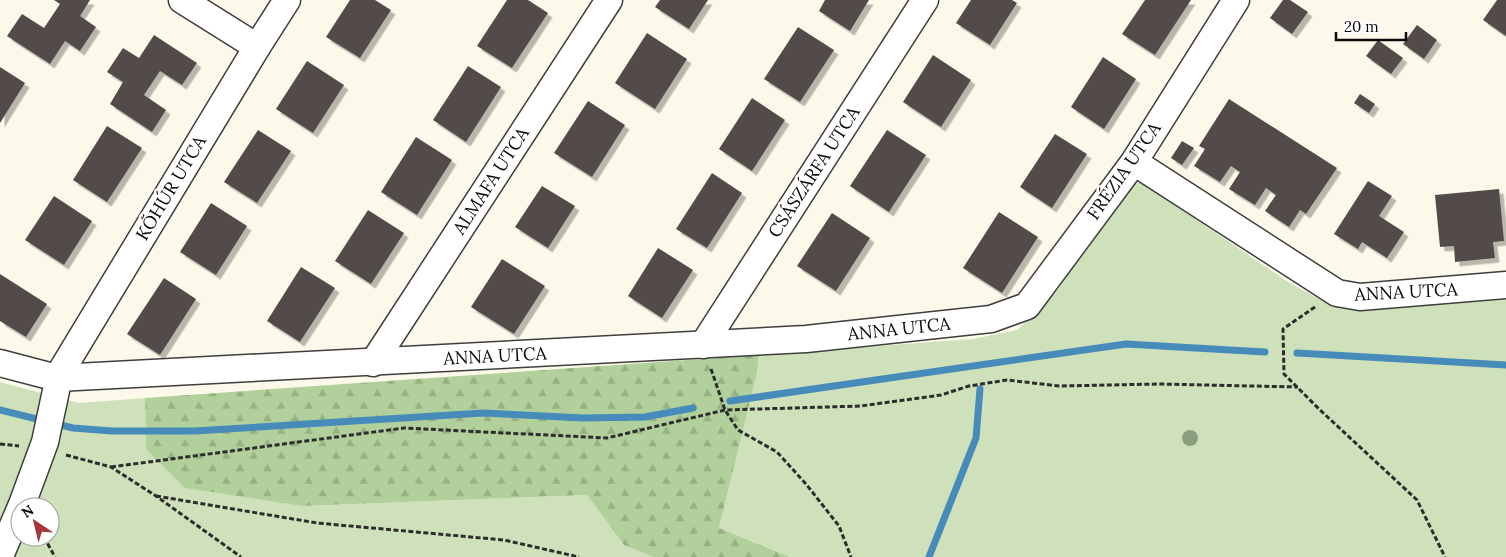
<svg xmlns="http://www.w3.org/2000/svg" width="1506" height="557" viewBox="0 0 1506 557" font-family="Lora,serif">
<defs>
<pattern id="forest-firs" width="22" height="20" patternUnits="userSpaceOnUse" patternTransform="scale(1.25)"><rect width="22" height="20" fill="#b2d09b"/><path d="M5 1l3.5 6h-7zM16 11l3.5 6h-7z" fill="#98b184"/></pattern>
<filter id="shadow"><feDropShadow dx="4.5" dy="4.5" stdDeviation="0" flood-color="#0004"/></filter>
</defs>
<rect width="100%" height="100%" fill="#fcf9eb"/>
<g fill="#cee1ba" fill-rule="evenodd">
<polygon points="1141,182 1288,282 1330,305 1357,306 1506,296 1506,557 790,557 719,528 757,373 759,355 973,339 1017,330 1058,290 1122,188"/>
<path d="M0,382L79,403L145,398L146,449L303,506L587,495L624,545L653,557H0ZM20,507H50V537H20Z"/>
</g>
<polygon fill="url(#forest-firs)" points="759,355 757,373 719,528 790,557 653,557 624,545 587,495 303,506 185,488 146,449 145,398"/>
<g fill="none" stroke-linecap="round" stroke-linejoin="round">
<g stroke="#478bba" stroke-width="7">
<polyline points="1297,353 1506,365"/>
<polyline points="730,401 1126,344 1265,352"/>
<polyline points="0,410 73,428 112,431 195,431 483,413 583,418 645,417 693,408"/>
<polyline points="929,557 976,438 980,389"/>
</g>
</g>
<g fill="#524c49" filter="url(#shadow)">
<polygon points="54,0 90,0 80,16 96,27 80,51 65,41 50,64 7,36 22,14 44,28 60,4"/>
<polygon points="350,0 375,0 391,10 360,58 326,37"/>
<polygon points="507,0 528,0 548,13 512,68 477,46"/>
<polygon points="660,0 708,0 689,29 655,7"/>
<polygon points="825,0 869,0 850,31 819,11"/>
<polygon points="971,0 1012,0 1017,3 990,45 956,23"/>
<polygon points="1145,0 1191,0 1155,55 1122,34"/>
<polygon points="1283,0 1290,0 1308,12 1292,34 1270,18"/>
<polygon points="1497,0 1506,0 1506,36 1483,20"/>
<polygon points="1417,25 1437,40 1424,59 1403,44"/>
<polygon points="798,27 834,50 800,102 764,79"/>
<polygon points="647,33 687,59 655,109 615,83"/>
<polygon points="154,35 197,63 182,85 160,71 144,95 166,110 152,132 110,104 123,82 107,72 123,48 139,58"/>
<polygon points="1378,40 1403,58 1391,74 1366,56"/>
<polygon points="933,55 971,80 941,127 903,102"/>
<polygon points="1103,57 1136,79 1104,129 1071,107"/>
<polygon points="307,61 344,85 313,133 276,109"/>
<polygon points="468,66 501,87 466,142 433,120"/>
<polygon points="0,67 25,83 0,123"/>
<polygon points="1360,94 1375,104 1369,113 1354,103"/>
<polygon points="752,98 785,120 752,171 719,149"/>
<polygon points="1229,99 1337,168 1306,214 1300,210 1289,227 1265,211 1276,195 1266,188 1255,205 1229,189 1240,172 1231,166 1220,182 1194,166 1205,149 1199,146"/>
<polygon points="588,101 625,125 592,177 554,153"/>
<polygon points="107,126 142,148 107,202 73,180"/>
<polygon points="258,130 291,151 257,203 224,182"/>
<polygon points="887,130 926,155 889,212 850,186"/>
<polygon points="1055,134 1087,154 1052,208 1020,187"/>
<polygon points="416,137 452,160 417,215 381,192"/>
<polygon points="1182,141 1194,148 1182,165 1171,158"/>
<polygon points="712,173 742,193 707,248 676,229"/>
<polygon points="1368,181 1392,196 1379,216 1404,232 1387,258 1362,242 1358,249 1334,234"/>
<polygon points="542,186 575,206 548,248 515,227"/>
<polygon points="1499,189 1504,241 1493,242 1495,258 1455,262 1454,246 1440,247 1435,195"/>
<polygon points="54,196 92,221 64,265 25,240"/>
<polygon points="211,203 247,226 216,275 180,252"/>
<polygon points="368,210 404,233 371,284 335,261"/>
<polygon points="999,212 1038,237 1002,293 963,268"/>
<polygon points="832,213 870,238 836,291 797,266"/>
<polygon points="658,248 693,270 662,318 628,296"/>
<polygon points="502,259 545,286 514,334 471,307"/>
<polygon points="301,267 335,288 300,342 267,321"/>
<polygon points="0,274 47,304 26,337 0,321"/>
<polygon points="164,278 196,299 160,355 127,334"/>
</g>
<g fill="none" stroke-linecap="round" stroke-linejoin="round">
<defs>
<g id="minor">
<polyline points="182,0 257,47"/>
<polyline points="1134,162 1337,293 1360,297 1506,285"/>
<polyline points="703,345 925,0"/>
<polyline points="0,363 57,378 806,339 991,319 1027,306 1134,162 1236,0"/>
<polyline points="373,363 609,0"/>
<polyline points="21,507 45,442 57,386 57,378 257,47 287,0"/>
<polyline points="0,556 20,509"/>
</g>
</defs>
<use href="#minor" stroke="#3e3e3e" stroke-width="29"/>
<g stroke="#2d2d2d" stroke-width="3" stroke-dasharray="5 2.5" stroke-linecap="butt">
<polyline points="1315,307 1283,329 1284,374 1319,409 1417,500 1445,557"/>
<polyline points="711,369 725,410 738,430 777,452 806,484 839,526 851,557"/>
<polyline points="0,444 19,446"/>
<polyline points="66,455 111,467 156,496 241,557"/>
<polyline points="111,467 404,428 607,438 725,410 861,406 941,395 969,386 1007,380 1059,386 1159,384 1298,387"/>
<polyline points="156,496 317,523 504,540 579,557"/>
<polyline points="44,537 55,557"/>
</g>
<use href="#minor" stroke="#fff" stroke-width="26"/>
</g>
<circle fill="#8ba07e" cx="1190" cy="438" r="8"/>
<g text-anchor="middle" stroke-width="5" stroke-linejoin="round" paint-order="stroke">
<g font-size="18" fill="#0b0b0b" stroke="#fff">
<text transform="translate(1124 171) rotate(-55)" y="6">FRÉZIA UTCA</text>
<text transform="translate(814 172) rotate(-57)" y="6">CSÁSZÁRFA UTCA</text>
<text transform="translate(491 181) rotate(-57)" y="6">ALMAFA UTCA</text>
<text transform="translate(171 188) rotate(-59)" y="6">KŐHÚR UTCA</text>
<text transform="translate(1406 292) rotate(-3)" y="6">ANNA UTCA</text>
<text transform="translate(899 329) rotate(-6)" y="6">ANNA UTCA</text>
<text transform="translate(495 356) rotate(-3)" y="6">ANNA UTCA</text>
</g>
</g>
<g transform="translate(35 522) rotate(325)"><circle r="24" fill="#ffffff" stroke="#9d9d9d"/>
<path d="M0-4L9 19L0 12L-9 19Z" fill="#a7363b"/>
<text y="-8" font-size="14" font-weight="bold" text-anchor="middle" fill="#0b0b0b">N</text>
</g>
<path d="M1336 32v8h70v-8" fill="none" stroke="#0b0b0b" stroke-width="2.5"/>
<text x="1344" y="32" font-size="15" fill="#0b0b0b" stroke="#ffffff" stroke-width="4" paint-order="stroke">20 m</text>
</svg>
